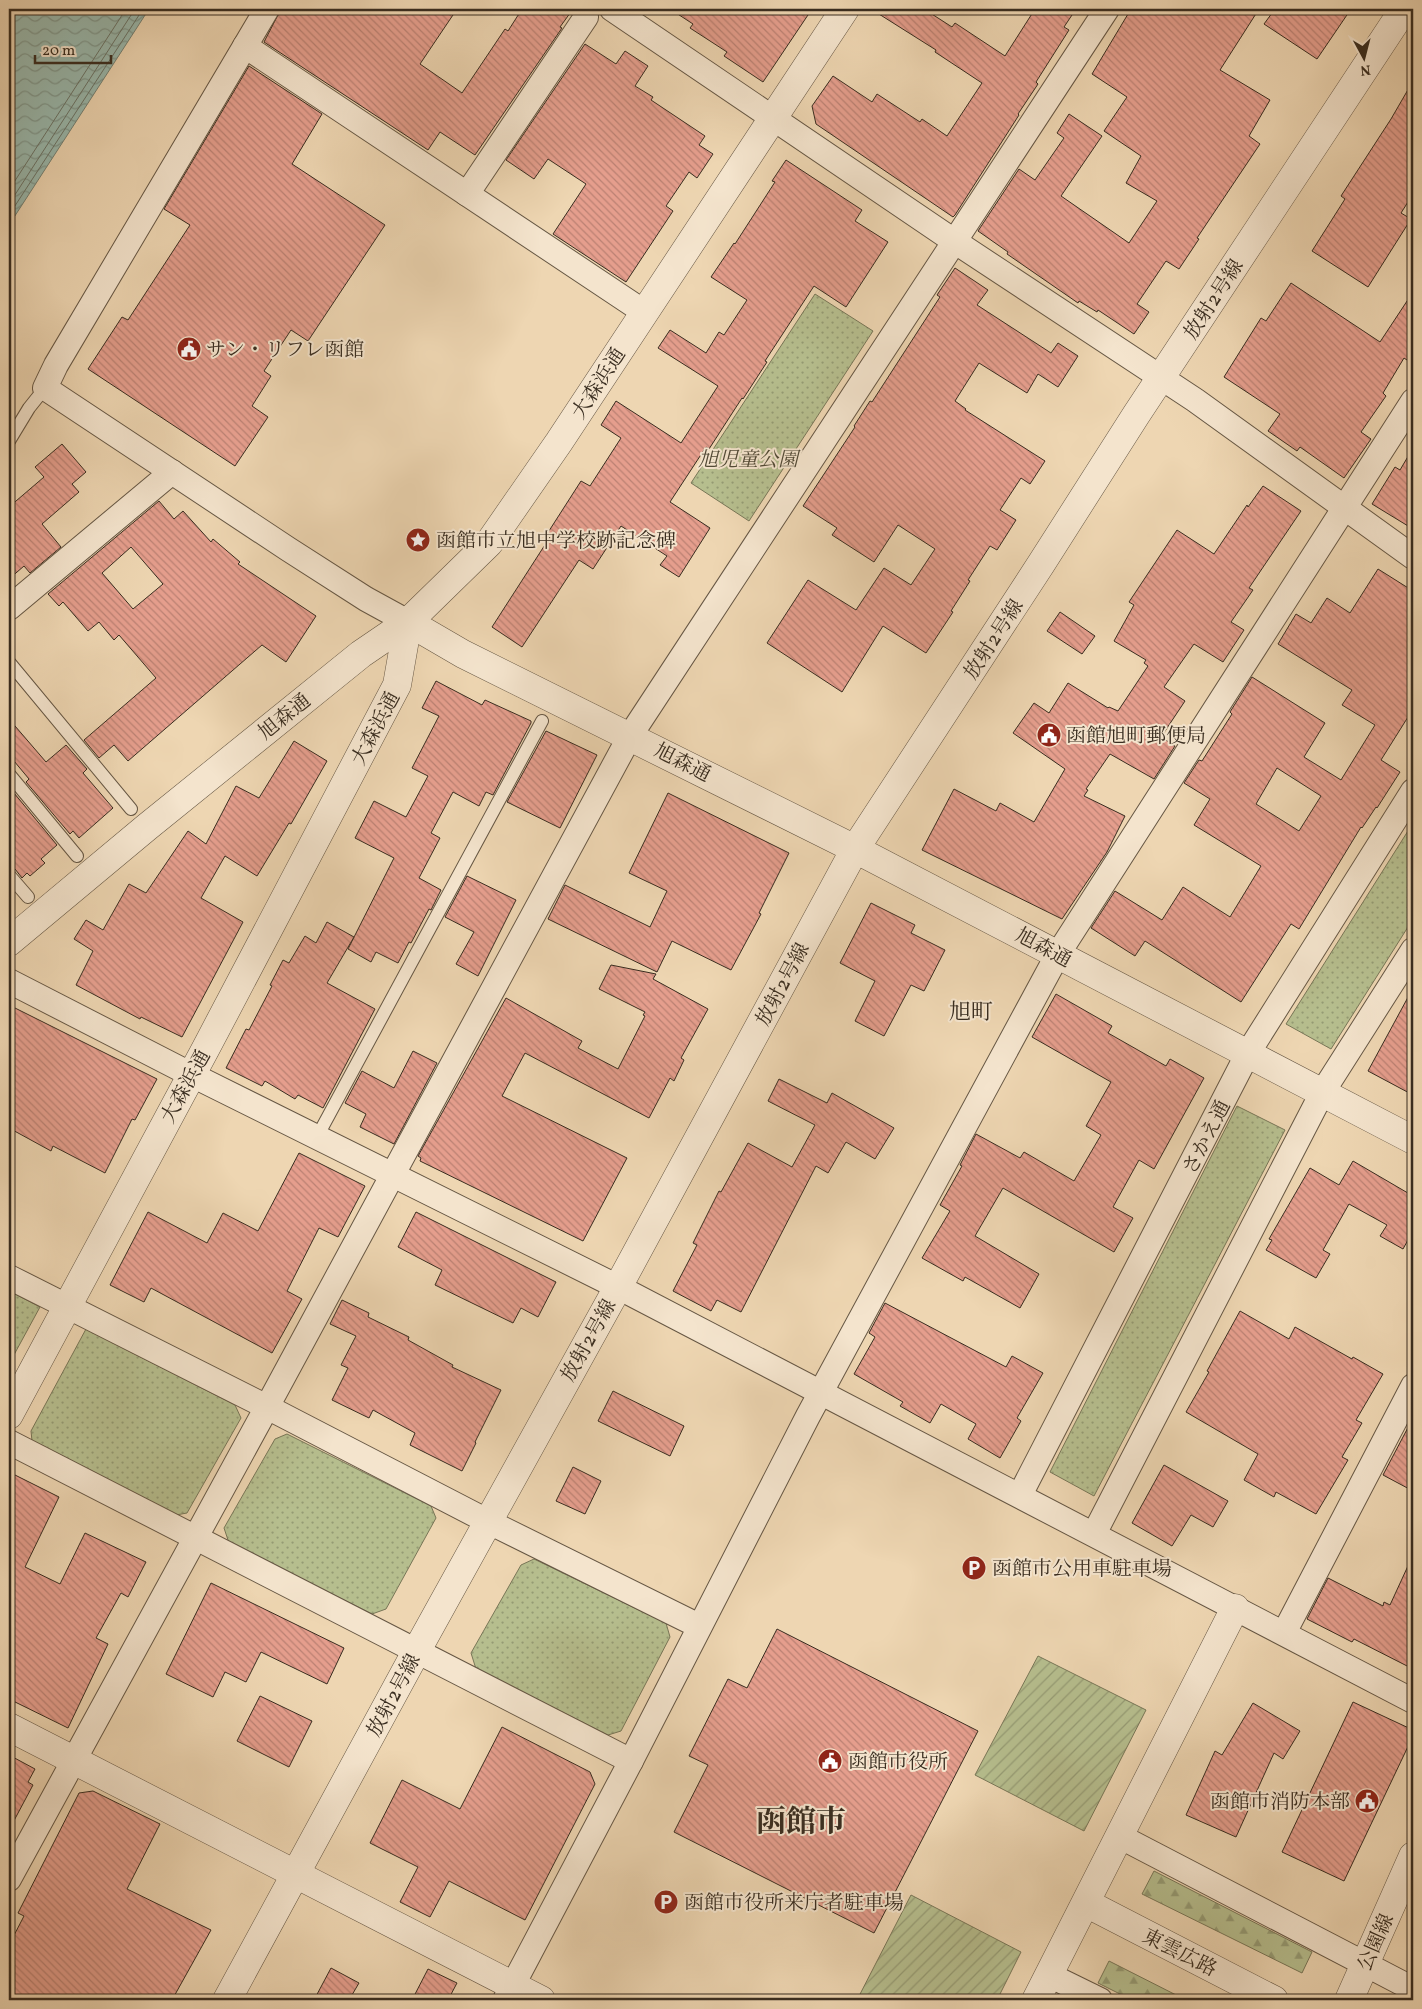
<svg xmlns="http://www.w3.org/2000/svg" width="1422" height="2009" viewBox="0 0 1422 2009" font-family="Vollkorn,'Noto Serif JP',serif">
<defs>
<pattern id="forest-firs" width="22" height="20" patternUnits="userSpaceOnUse" patternTransform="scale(1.25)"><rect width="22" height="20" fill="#b6be8e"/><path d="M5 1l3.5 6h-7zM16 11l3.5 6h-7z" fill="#959b74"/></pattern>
<pattern id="park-dots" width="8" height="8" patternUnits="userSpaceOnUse" patternTransform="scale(1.25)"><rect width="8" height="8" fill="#b6be8e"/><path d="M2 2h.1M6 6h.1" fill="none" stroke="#959b74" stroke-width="1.8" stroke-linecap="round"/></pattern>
<pattern id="garden-furrows" width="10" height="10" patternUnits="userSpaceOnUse" patternTransform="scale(1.25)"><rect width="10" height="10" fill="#b6be8e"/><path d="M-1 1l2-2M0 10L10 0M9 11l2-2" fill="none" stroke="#959b74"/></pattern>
<pattern id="water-waves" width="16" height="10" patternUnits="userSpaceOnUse" patternTransform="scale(1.25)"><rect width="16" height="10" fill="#99b9ae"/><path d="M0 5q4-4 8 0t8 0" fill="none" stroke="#7e978d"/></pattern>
<pattern id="building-back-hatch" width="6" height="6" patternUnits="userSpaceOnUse" patternTransform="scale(1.25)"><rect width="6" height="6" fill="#e59e8d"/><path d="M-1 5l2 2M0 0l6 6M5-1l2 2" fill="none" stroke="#bb8173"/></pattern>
</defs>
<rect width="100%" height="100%" fill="#eed6b2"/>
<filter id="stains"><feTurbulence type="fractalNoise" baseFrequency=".004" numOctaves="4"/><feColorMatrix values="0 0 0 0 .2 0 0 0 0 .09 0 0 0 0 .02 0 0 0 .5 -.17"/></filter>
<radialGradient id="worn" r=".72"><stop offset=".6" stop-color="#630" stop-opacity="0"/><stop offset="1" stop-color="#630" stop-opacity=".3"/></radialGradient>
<g fill="url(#forest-firs)" stroke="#787657">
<polygon points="1154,1871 1312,1952 1302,1973 1142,1894"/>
<polygon points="1109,1961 1186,2000 1132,2000 1098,1983"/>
</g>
<g fill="url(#park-dots)" stroke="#787657">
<polygon points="815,294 873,331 749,521 691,483"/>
<polygon points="1413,823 1413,919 1331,1049 1286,1024"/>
<polygon points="1237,1106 1285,1130 1094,1496 1050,1472"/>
<polygon points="9,1291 40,1307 9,1364"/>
<polygon points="86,1329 235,1405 241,1418 187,1513 176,1515 32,1441 31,1431"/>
<polygon points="287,1434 431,1506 436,1518 386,1609 372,1614 229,1543 224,1528 275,1439"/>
<polygon points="534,1559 666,1623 670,1637 621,1731 608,1735 476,1669 471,1653 521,1565"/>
</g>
<g fill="url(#garden-furrows)" stroke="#787657">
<polygon points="1038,1656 1146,1710 1084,1831 975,1775"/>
<polygon points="911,1895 1021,1952 997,2000 857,2000"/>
</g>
<polygon fill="url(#water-waves)" stroke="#738175" points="9,9 149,9 9,225"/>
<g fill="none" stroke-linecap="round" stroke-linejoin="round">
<g stroke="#697367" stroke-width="1">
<polyline points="9,190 126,9"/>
<polyline points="9,204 135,9"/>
<polyline points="9,215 143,9"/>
</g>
</g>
<g fill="url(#building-back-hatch)" stroke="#392d20" fill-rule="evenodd">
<polygon points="281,9 457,9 420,64 462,93 505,29 508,31 522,9 573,9 560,27 562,28 475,155 440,132 428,150 264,42"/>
<polygon points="670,9 812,9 763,82 724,56 727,52 690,28 693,24"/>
<polygon points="871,9 924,9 952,27 955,23 1005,56 1035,9 1076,9 1064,27 1069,30 1036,82 1038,84 1018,114 1019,115 955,215 953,217 816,124 812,106 833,76 872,102 877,94 920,122 922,119 947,136 982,83 935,52 936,50"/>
<polygon points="1131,9 1259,9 1220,70 1270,100 1249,136 1260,144 1197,238 1199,239 1179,269 1166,261 1137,304 1149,312 1134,334 1098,310 1097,312 1079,301 1078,303 1007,254 1008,252 978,231 1019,169 1035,180 1064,138 1057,133 1069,114 1102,136 1061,196 1129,243 1157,201 1126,183 1141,156 1104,131 1127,97 1092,74"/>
<polygon points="1275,9 1351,9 1317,59 1264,24"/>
<polygon points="585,44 616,64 625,51 648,66 635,86 653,97 651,100 705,136 699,145 713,154 697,178 689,172 666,206 673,211 626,282 553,234 586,184 548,159 534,179 506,160"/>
<polygon points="249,66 322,114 292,164 385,225 308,341 291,330 264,371 271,376 252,406 268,417 235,466 88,369 122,317 128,320 190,225 164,209"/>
<polygon points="1413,81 1413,194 1401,213 1411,219 1368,287 1312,251 1345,199 1341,196 1391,119"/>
<polygon points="786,160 862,210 855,221 888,242 846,307 814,286 765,361 767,362 743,399 742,398 709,449 706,447 670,502 710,528 679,577 660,565 667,556 621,526 593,569 579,560 522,647 492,627 550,537 547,534 581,481 590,486 621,438 601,425 616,401 681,443 718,386 658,348 670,330 706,353 719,332 724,335 747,300 711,277 734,243 735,244 775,182 772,181"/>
<polygon points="955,268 988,290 977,305 1051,353 1058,343 1078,356 1058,387 1038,374 1027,393 979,363 955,401 966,409 965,410 1045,461 1030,484 1021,478 1000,510 1016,520 997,550 990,546 968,580 970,581 951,611 953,612 926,653 883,626 842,692 767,643 808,580 856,610 884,568 911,585 935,549 898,525 874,562 832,535 837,528 803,506 855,427 854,426 870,401 872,402 940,297 937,295"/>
<polygon points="1291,283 1380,342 1413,292 1413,364 1404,358 1383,393 1386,396 1361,432 1371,439 1344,478 1300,447 1297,451 1268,431 1280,414 1224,377 1261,318 1266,321"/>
<polygon points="62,444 86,472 72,484 79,492 42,524 61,547 30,573 24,566 9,579 9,507 44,477 35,467"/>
<polygon points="1413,448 1413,529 1372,504 1395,467 1400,470"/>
<polygon points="1263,486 1301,511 1249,588 1253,590 1231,622 1244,630 1223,662 1194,644 1164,687 1185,701 1161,737 1175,746 1154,779 1110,754 1086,789 1088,790 1084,796 1125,816 1107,852 1062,919 922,850 954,789 996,811 1000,803 1034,822 1065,769 1013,733 1034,703 1049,713 1068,683 1108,708 1109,707 1118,711 1148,666 1144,663 1146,660 1114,641 1134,605 1129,602 1177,530 1214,554 1247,505 1248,507"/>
<path d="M159,501L174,519L183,511L211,542L213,539L240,562L238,564L316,616L286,662L262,645L128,761L114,745L99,758L84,740L156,678L119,635L114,640L99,622L88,631L63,602L59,606L48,594ZM131,547L163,584L133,609L102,573Z"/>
<path d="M1378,569L1413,591V709L1381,760L1400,772L1377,808L1376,807L1362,828L1361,827L1299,929L1291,924L1241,1002L1145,941L1135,956L1091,928L1115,891L1162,920L1183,887L1230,917L1261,866L1194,825L1210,799L1184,783L1199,760L1202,761L1232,714L1230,712L1252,677L1325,723L1304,757L1341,780L1375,725L1342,705L1352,690L1278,644L1296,614L1311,623L1327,598L1350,613ZM1277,768L1321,796L1299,831L1256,804Z"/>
<polygon points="1060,612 1095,636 1082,654 1047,631"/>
<polygon points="436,681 482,705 485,700 531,721 531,723 493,795 486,792 479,806 453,792 431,833 440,838 419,878 441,890 431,910 429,909 411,943 409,942 398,963 376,952 371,962 348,949 394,858 355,838 374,801 406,817 428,776 412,768 439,716 422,708"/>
<polygon points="9,719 46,762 66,745 87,769 83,773 113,808 79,838 73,831 70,834 26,782 29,779 9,755"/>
<polygon points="546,731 597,755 560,828 507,802"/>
<polygon points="294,741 327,761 291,824 289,823 257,876 225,856 201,898 243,922 182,1037 141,1017 140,1019 76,985 93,951 74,939 86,920 103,930 129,884 146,893 188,831 206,844 236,786 259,798"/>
<polygon points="14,793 57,845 41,859 45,863 30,876 27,873 22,878 15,869 9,867 9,797"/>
<polygon points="668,793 789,853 759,913 761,914 731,970 672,941 657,972 548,919 565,885 650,927 667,891 629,873"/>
<polygon points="467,876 516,900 478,976 456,964 474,932 445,917"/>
<polygon points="871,903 915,925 911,933 945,950 924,991 911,985 884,1036 855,1021 875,981 840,963"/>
<polygon points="327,922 354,937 327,983 375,1009 323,1108 298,1095 295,1099 265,1081 262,1086 226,1068 246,1029 249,1030 272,986 270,985 283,960 289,963 305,936 316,943"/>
<polygon points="611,965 656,974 653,979 708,1009 681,1058 684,1060 674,1081 670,1078 649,1118 525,1053 502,1096 627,1158 583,1241 420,1161 421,1158 418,1156 506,998 582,1041 578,1048 618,1069 645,1016 643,1015 645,1012 599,989"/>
<polygon points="1413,988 1413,1095 1368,1071"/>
<polygon points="1056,994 1112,1026 1108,1033 1166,1066 1170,1059 1204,1078 1154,1169 1139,1160 1113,1207 1133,1218 1114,1252 1003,1188 975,1236 1039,1274 1020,1308 965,1277 963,1281 922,1258 950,1211 940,1205 962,1166 960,1165 976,1134 1020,1158 1024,1152 1074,1181 1101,1135 1086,1126 1111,1082 1032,1037"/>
<polygon points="9,1005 157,1079 135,1120 132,1119 105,1173 53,1146 51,1151 9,1128"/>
<polygon points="413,1051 437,1063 394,1144 360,1127 366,1114 345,1103 362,1071 394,1088"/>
<polygon points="779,1079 827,1103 832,1093 894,1128 875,1159 846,1142 828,1173 816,1166 741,1312 717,1300 711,1311 673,1291 697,1245 693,1243 719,1191 721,1192 748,1143 792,1167 815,1125 768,1101"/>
<polygon points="299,1153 365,1186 338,1237 319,1228 287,1291 302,1299 272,1353 151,1288 144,1302 110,1285 148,1212 207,1243 223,1213 258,1231"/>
<polygon points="1353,1161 1413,1196 1413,1231 1403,1249 1380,1236 1387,1225 1349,1204 1323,1250 1330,1254 1316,1278 1266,1250 1272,1240 1269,1239 1310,1168 1339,1185"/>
<polygon points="416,1212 556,1282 538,1317 521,1308 513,1323 435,1285 442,1270 398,1247"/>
<polygon points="342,1300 369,1313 368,1317 409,1337 408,1340 453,1365 452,1367 501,1390 475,1442 476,1443 462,1471 410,1445 415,1433 373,1410 369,1418 332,1400 348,1368 341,1365 356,1336 330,1324"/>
<polygon points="885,1303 1006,1367 1012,1356 1043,1373 1017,1418 1021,1421 1000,1458 968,1439 976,1424 941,1404 930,1423 900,1406 903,1402 854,1374 875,1337 869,1333"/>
<polygon points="1240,1311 1289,1339 1295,1327 1352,1359 1353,1357 1383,1374 1356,1420 1362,1423 1342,1457 1348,1460 1316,1514 1276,1492 1274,1497 1244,1480 1258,1454 1186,1412 1209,1372 1207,1371"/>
<polygon points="613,1391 684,1426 670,1456 598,1421"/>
<polygon points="1413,1418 1413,1491 1383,1475"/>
<polygon points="1164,1465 1228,1501 1213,1527 1191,1515 1172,1546 1132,1523"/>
<polygon points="573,1467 601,1481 585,1514 556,1501"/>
<polygon points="9,1472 59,1497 25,1567 60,1584 85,1533 146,1562 128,1597 121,1593 96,1638 108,1644 68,1728 9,1699"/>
<polygon points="1413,1555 1413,1669 1354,1639 1352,1642 1307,1619 1328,1578 1383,1606 1384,1602 1390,1605"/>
<polygon points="211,1583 344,1648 327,1684 261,1652 246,1682 225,1672 213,1697 166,1674"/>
<polygon points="777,1629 978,1731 874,1933 674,1832 708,1765 689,1756 728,1679 747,1688"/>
<polygon points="260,1696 312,1721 289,1767 237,1741"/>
<polygon points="1353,1702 1413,1730 1413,1736 1344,1881 1282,1852"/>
<polygon points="1253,1703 1300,1731 1283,1759 1274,1753 1236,1837 1186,1815 1215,1751 1222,1755"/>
<polygon points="502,1727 590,1772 595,1784 525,1920 449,1881 430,1917 400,1902 418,1867 370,1843 402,1780 460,1809"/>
<polygon points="9,1755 35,1769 28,1782 33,1785 9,1830"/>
<polygon points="93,1791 160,1824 127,1889 211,1930 172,2000 9,2000 9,1945 24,1916 18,1913 79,1793"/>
<polygon points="331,1968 359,1983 349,2000 314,2000"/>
<polygon points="428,1969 457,1983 448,2000 412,2000"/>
</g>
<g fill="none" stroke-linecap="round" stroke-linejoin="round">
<defs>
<g id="service">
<polyline points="9,441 29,408 45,388"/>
<polyline points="9,662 131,809"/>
<polyline points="9,774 77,856"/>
<polyline points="9,875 28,897"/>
<polyline points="317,1137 542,721"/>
</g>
<g id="minor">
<polyline points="267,9 56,365 45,388 288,549 366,599 408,622"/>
<polyline points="612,9 954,241 1195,400 1413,557"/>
<polyline points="245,46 644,312"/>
<polyline points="467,194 586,17"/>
<polyline points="9,608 172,472"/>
<polyline points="9,981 192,1075 618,1287 1413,1701"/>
<polyline points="9,1277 267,1407 489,1522 699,1626"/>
<polyline points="9,1442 631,1761"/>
<polyline points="1020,1495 1248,1053 1413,791"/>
<polyline points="1094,1534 1322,1093 1413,950"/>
<polyline points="1284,1633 1413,1386"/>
<polyline points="1119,1836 1413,1989"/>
<polyline points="9,1879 267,1407 630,736 1107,9"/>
<polyline points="1049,1975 1100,2000"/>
<polyline points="505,2000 631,1761 808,1416 1058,954 1413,401"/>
</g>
<g id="tertiary">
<polyline points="9,942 147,827 361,654 408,622 463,654 855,849 1413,1140"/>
<polyline points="9,1415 206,1048 397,685 408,622 489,543 559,442 845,9"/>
<polyline points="9,1727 541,2000"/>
<polyline points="1086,1903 1274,2000"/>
<polyline points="227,2000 416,1652 618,1287 855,849 1041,564 1136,415 1404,9"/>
<polyline points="1036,2000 1235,1608"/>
<polyline points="1349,2000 1413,1856"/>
</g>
</defs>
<use href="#service" stroke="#665744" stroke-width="14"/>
<use href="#minor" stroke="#665744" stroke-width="26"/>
<use href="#tertiary" stroke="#665744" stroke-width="29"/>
<use href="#service" stroke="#f4e4cd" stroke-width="12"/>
<use href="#minor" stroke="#f4e4cd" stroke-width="24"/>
<use href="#tertiary" stroke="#f4e4cd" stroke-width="28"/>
</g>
<defs>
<symbol id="civic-disc" viewBox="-11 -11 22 22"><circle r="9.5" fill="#8f2418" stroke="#f4e4cd"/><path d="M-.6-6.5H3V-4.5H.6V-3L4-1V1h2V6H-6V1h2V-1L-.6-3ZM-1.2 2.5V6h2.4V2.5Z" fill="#fff"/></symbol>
<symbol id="sight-disc" viewBox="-11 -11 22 22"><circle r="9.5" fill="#8f2418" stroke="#f4e4cd"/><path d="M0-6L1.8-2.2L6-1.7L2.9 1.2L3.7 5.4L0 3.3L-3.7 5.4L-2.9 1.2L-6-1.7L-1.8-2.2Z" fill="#fff"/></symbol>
<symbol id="parking-disc" viewBox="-11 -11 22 22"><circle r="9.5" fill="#8f2418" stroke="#f4e4cd"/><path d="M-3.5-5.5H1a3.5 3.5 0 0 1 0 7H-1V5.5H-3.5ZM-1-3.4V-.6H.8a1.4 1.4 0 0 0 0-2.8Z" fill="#fff"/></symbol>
</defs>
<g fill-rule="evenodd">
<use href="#civic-disc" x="175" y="335" width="28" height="28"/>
<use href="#sight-disc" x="404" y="526" width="28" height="28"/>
<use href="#civic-disc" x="1035" y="721" width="28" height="28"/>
<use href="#parking-disc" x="960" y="1554" width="28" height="28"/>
<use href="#civic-disc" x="816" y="1747" width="28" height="28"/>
<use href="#civic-disc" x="1353" y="1787" width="28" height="28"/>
<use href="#parking-disc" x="652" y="1888" width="28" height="28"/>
</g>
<g text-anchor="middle" stroke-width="4" stroke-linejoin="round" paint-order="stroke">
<g font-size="20" fill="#392d20" stroke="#f4e4cd">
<text transform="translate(1213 299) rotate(-57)" y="7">放射2号線</text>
<text transform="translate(598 383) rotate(-57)" y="7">大森浜通</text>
<text transform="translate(993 639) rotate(-57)" y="7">放射2号線</text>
<text transform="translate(284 716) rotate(-39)" y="7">旭森通</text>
<text transform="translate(375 728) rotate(-62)" y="7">大森浜通</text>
<text transform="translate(683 762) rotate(27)" y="7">旭森通</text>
<text transform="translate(1044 947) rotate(28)" y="7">旭森通</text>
<text transform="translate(782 984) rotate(-62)" y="7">放射2号線</text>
<text transform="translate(185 1086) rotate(-61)" y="7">大森浜通</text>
<text transform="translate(1206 1137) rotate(-63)" y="7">さかえ通</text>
<text transform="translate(588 1340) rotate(-61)" y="7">放射2号線</text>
<text transform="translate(393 1695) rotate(-62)" y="7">放射2号線</text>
<text transform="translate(1375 1942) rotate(-66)" y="7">公園線</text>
<text transform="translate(1180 1952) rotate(27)" y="7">東雲広路</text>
</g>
<g font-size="20" fill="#392d20" stroke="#f4e4cd" text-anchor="start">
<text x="206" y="356">サン・リフレ函館</text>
<text x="436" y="547">函館市立旭中学校跡記念碑</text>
<text x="1066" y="742">函館旭町郵便局</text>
<text x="992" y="1575">函館市公用車駐車場</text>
<text x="848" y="1768">函館市役所</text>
<text x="1350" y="1808" text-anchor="end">函館市消防本部</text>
<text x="684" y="1909">函館市役所来庁者駐車場</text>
</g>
<g font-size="20" font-style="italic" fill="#524a36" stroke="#f4e4cd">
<text x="748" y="466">旭児童公園</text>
</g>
<g font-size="22" fill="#392d20" stroke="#f4e4cd">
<text x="971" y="1019">旭町</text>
</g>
<g font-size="30" font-weight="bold" fill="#392d20" stroke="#f4e4cd">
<text x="801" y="1831">函館市</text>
</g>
</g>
<rect width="1422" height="2009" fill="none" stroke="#eed6b2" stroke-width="30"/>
<rect x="10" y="10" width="1402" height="1989" fill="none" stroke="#392d20" stroke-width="2.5"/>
<rect x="15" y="15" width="1392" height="1979" fill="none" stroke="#392d20"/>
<g transform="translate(1364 58) rotate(173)" stroke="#f4e4cd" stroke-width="4" paint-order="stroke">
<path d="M0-4L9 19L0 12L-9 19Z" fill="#392d20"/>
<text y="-8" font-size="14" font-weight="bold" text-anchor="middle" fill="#392d20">N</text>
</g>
<path d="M35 55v8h76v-8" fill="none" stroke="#392d20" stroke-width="2.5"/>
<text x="42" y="55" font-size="15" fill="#392d20" stroke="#f4e4cd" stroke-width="4" paint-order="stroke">20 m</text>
<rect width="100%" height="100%" filter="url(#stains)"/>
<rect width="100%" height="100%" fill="url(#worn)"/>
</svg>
